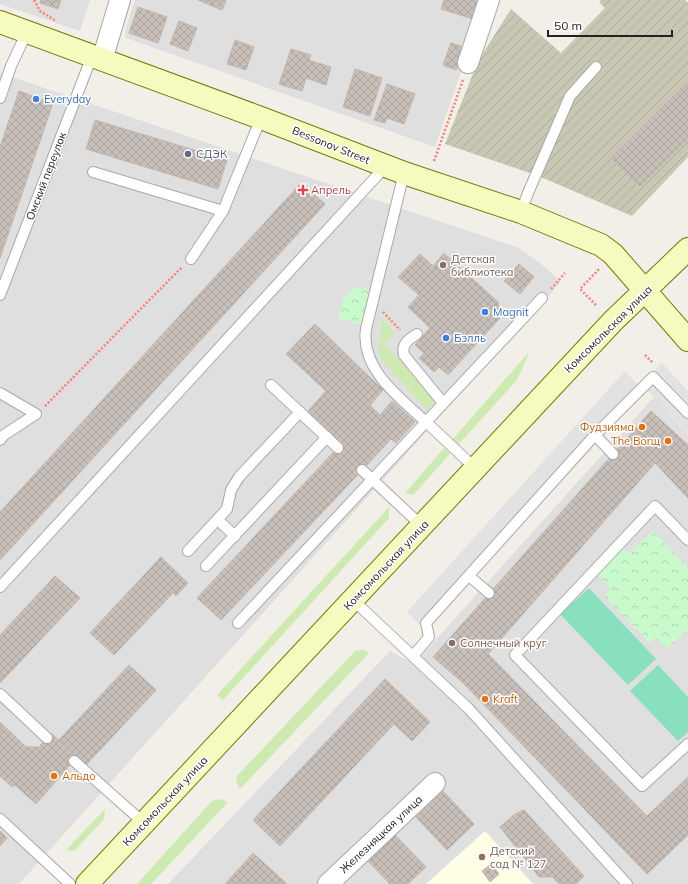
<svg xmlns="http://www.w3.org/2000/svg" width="688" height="884" viewBox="0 0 688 884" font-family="Mulish,sans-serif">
<defs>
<pattern id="construction-furrows" width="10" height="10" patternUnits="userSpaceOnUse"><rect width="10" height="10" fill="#c7c7b4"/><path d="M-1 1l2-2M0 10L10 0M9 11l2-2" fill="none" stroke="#abab9a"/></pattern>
<pattern id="park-crowns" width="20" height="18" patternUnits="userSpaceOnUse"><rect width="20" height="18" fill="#c8facc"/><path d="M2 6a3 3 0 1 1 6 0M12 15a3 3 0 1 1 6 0" fill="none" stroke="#acd6af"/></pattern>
<pattern id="building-cross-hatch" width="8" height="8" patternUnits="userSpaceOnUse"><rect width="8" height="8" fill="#c7bfb8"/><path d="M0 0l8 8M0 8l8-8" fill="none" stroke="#aba49e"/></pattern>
</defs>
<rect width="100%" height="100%" fill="#f2efe9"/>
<g fill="#e0dfdf">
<polygon points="0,0 90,0 80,31 0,4"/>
<polygon points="135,0 486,0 435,147 126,38 125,31"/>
<polygon points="0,73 519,248 540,263 561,282 19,884 0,884"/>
<polygon points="654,397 688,434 688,884 168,884 390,651 414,664"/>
</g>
<polygon fill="#ffffe5" points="485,831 533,884 426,884"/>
<polygon fill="url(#construction-furrows)" points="601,0 685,0 688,3 688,157 632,216 536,175 445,144 478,61 511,9 561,53 605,8 599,2"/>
<g fill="#cdebb0">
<polygon points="383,319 395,333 384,343 437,401 427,410 382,360 378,350"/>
<polygon points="530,351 517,380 458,445 452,440"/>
<polygon points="444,448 450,454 413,495 405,493"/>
<polygon points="389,507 389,518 223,700 217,695"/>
<polygon points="363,649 369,653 240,789 237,783 236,777 355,651"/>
<polygon points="221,799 228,802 151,884 137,884 212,801"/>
<polygon points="105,809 104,819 75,850 71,851 66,850"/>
</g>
<g fill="url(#park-crowns)">
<polygon points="355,287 372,291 363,325 338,318 344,297"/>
<polygon points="653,531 688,568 688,629 667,649 656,637 650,643 604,596 611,589 595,572 622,547 629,554"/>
</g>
<g fill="#88e0be">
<polygon points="589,588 656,659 628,685 560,614"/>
<polygon points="658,665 688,697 688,732 678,741 630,691"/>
</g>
<polygon fill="#e2e2e2" points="662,363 688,391 688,433 646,389 425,630 407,612 625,371 638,385"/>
<g fill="url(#building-cross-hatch)" stroke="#c4b6ab">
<polygon points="41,0 61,0 58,9 40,3"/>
<polygon points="198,0 226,0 222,10"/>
<polygon points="444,0 483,0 476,20 441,9"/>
<polygon points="138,7 167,17 158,43 129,33"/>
<polygon points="179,21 197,28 188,51 170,44"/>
<polygon points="235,40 254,47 246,70 227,64"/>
<polygon points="451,43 464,47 456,70 443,65"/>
<polygon points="291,49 311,55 309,60 331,67 326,85 306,78 302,91 279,84"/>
<polygon points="355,69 382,78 370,116 343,107"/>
<polygon points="688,82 688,139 640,186 611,158"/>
<polygon points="387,84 415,94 404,124 387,118 385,123 374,120"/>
<polygon points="19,91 53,103 0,258 0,147"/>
<polygon points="95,120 227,160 218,189 86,149"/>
<polygon points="301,183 325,204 0,560 0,512"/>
<polygon points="444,253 498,302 500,318 448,375 439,367 434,372 419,358 424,353 415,345 430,328 408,307 419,295 398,277 420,254 433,266"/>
<polygon points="519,264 534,277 520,294 504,281"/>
<polygon points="315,324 383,390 370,405 380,415 392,401 415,422 396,443 391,439 366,466 308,411 326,391 286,354"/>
<polygon points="651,411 688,445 688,498 655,463 488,654 647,816 688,777 688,835 647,874 463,683 433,657"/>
<polygon points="342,443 366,466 221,620 197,598"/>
<polygon points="161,557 188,583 176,596 173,593 114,655 90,633"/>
<polygon points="55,576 80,598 0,683 0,635"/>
<polygon points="129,665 156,690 86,765 59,740"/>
<polygon points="385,679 430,722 412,741 394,724 280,846 253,820"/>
<polygon points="0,722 26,747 39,747 51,733 77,757 36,804 15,785 12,787 0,776"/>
<polygon points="443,791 474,824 447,850 416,817"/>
<polygon points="524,810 584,876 576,884 559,884 552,877 539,877 500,827 515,814"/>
<polygon points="0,831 7,838 0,846"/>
<polygon points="393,833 426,867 408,884 390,884 366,859"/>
<polygon points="253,853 287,884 225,884"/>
<polygon points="491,864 499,874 490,882 482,871"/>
</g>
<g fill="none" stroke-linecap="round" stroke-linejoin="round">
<defs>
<g id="lane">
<polyline points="0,98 11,66 27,32"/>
<polyline points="93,172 223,211"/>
<path d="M404,173L366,329C360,369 400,398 426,422L542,298"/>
<polyline points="521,212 528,193 570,96 596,67"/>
<polyline points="191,259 223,211 261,118"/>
<polyline points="0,295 92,56"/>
<path d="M417,334C409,339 401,344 404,355L443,403"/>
<polyline points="271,385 338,448"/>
<polyline points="0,393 36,414 4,435 0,440"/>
<polyline points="595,435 613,454"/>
<polyline points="362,470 422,526"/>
<polyline points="218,520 235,536"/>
<polyline points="688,540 655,506 515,655 642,786 688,744"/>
<polyline points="188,551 227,509 231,490 239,477 300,412"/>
<polyline points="206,566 327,437"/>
<polyline points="469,576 489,593"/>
<polyline points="0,587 385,167"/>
<polyline points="353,600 469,709 627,884"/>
<polyline points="238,623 426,422 475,468"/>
<polyline points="413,656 429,637 426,623 595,435 653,377 688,413"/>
<polyline points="0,694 47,738"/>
<polyline points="74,761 144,823"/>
<polyline points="0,819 70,884"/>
</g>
<g id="street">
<polyline points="102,60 120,0"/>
<polyline points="468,63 489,0"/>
<polyline points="328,884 435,783"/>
</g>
<g id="secondary">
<polyline points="0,22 261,118 404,173 521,212 601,245 613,254 688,340"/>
<polyline points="87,884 613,321 688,249"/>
</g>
</defs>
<use href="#lane" stroke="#a9a9a9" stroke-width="12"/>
<use href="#street" stroke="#a9a9a9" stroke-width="22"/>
<use href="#secondary" stroke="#707d05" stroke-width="24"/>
<g stroke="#fa8072" stroke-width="2.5" stroke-dasharray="2 2" stroke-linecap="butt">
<polyline points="34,0 40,11 56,21"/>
<polyline points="434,161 463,80"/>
<polyline points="551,289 565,273"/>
<polyline points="596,305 580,289 600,268"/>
<polyline points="383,312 400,330"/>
<polyline points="645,355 653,363"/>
<polyline points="45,406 182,267"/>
</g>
<use href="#lane" stroke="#fff" stroke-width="10"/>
<use href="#street" stroke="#fff" stroke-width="20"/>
<use href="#secondary" stroke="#f7fabf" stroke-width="22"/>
</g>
<g fill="#3f7fe0" stroke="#fff" stroke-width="1.5">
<circle cx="36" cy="99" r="4"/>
<circle cx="485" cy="312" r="4"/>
<circle cx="446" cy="338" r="4"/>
</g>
<circle fill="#5c6f8a" stroke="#fff" stroke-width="1.5" cx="188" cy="154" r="4"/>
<path fill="#e0444e" stroke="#fff" stroke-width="1.5" d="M301 184h4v4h4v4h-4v4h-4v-4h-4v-4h4z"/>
<g fill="#8d6e63" stroke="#fff" stroke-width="1.5">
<circle cx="443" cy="265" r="4"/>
<circle cx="452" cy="643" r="4"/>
<circle cx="482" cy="857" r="4"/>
</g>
<g fill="#e8710a" stroke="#fff" stroke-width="1.5">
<circle cx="642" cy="427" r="4"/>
<circle cx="668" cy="441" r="4"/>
<circle cx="485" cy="699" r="4"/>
<circle cx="54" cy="776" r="4"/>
</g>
<g text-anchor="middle" stroke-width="3" stroke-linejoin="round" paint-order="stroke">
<g font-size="11" fill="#366cbe" stroke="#fff" text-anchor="start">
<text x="44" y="103">Everyday</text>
<text x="493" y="316">Magnit</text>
<text x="454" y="342">Бэлль</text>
</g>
<g font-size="11" fill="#222" stroke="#fff">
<text transform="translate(331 145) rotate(22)" y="4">Bessonov Street</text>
<text transform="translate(46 176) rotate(-69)" y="4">Омский переулок</text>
<text transform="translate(608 329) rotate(-45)" y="4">Комсомольская улица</text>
<text transform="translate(386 565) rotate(-47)" y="4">Комсомольская улица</text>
<text transform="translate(165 801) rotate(-47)" y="4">Комсомольская улица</text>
<text transform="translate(381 834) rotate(-43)" y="4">Железняцкая улица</text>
</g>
<g font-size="11" fill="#4e5e75" stroke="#fff" text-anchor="start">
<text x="196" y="158">СДЭК</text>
</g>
<g font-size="11" fill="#be3a42" stroke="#fff" text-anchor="start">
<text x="311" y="194">Апрель</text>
</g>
<g font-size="11" fill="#785e54" stroke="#fff" text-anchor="start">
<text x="451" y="263">Детская<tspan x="451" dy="13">библиотека</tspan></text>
<text x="460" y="647">Солнечный круг</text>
<text x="490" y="855">Детский<tspan x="490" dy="13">сад № 127</tspan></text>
</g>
<g font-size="11" fill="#c56008" stroke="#fff" text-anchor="end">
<text x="634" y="431">Фудзияма</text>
<text x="660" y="445">The Borщ</text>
<text x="493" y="703" text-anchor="start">Kraft</text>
<text x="62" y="780" text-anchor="start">Альдо</text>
</g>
</g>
<path d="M548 30v6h124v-6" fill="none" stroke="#222222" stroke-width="2"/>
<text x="554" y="30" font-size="12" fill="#222222" stroke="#ffffff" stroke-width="3" paint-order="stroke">50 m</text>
</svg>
